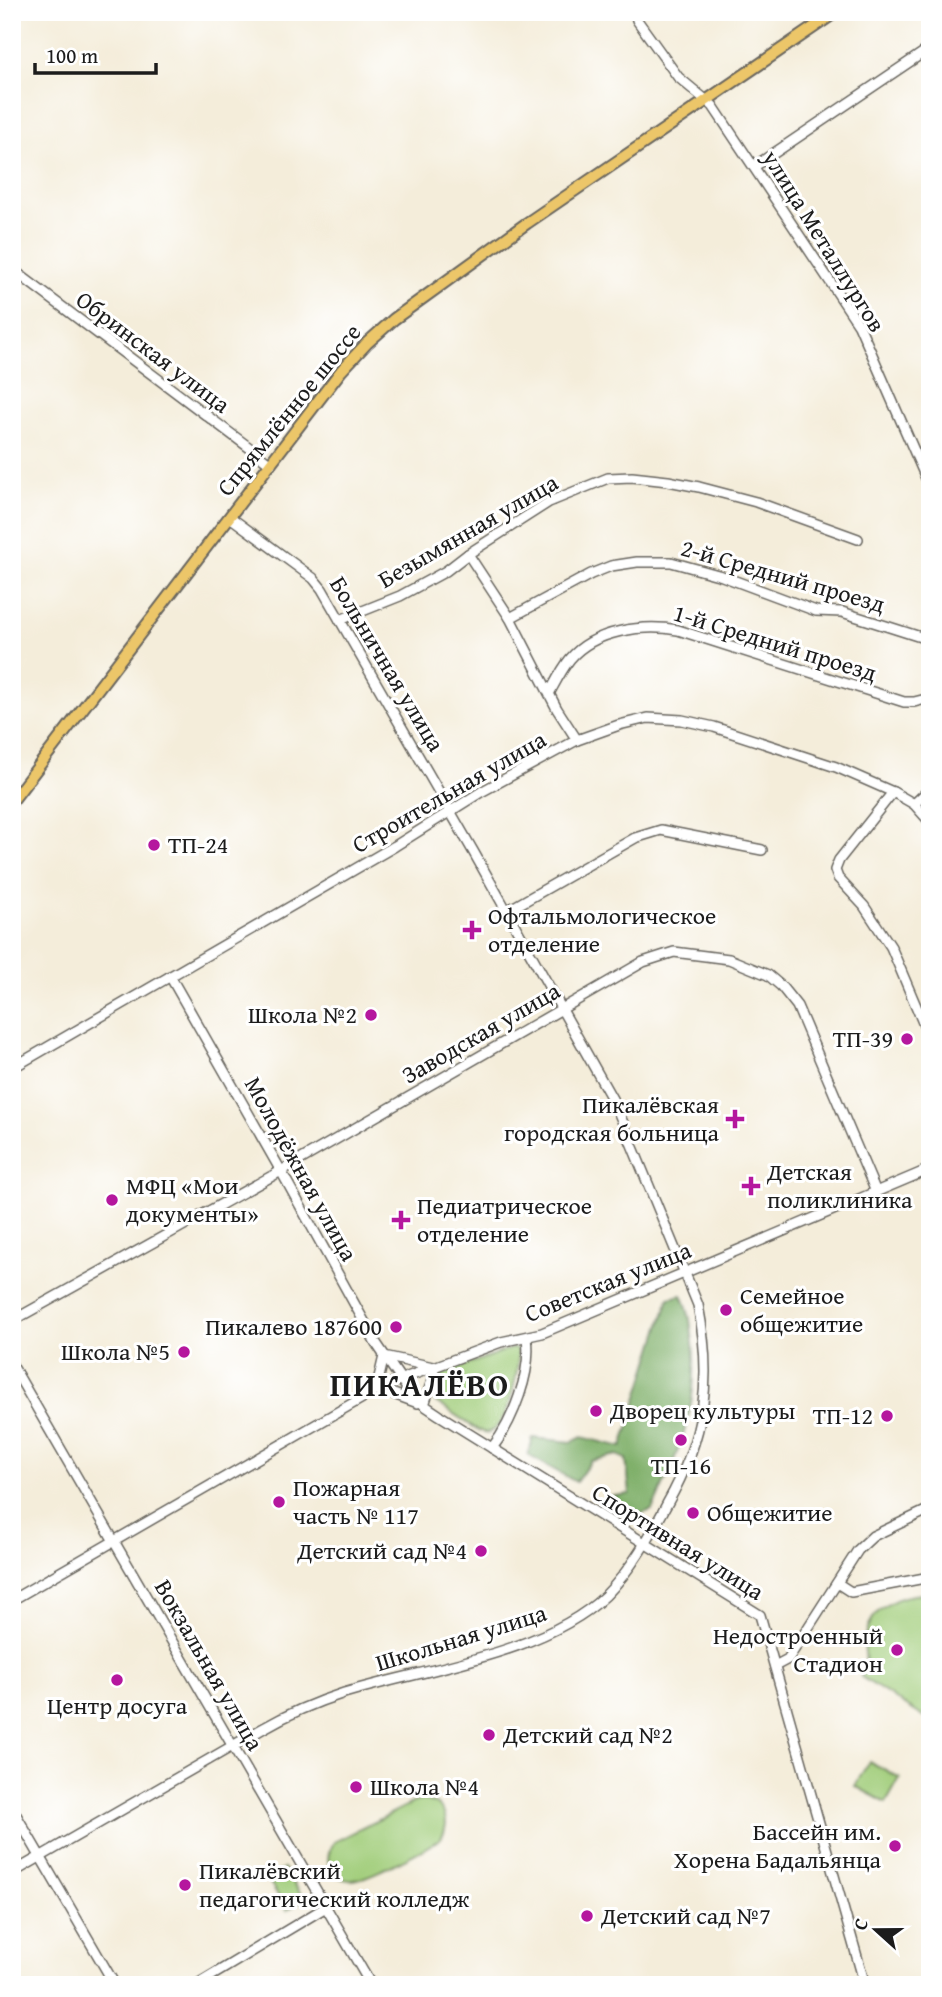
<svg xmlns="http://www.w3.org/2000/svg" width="942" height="1997" viewBox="0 0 942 1997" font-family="'Gentium Book Plus',serif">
<rect width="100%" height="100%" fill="#fff"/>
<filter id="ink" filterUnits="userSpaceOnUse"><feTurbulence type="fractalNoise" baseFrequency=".0143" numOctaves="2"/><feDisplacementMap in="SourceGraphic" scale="14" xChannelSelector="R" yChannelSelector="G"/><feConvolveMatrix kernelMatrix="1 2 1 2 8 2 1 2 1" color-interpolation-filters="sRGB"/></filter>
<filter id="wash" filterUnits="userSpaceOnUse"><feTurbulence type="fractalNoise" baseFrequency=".00686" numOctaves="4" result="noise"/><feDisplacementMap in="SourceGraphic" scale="28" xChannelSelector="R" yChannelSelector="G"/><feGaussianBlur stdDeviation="1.57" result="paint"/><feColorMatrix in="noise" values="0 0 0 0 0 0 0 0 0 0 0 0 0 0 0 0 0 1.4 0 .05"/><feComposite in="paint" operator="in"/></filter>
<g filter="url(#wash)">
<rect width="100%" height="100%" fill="#f4edda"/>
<g fill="#a1cd7a" stroke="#5e744b" stroke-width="2">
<path d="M512,1348L517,1349C521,1365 510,1408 501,1422C497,1428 493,1430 487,1433L478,1430L433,1400L440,1376L444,1373Z"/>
<path d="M930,1594V1721L861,1677C870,1662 863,1657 865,1641C869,1607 899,1593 930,1594Z"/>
<polygon points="869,1761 900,1778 886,1803 855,1786"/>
<path d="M423,1800C444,1803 452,1820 441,1838C428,1848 368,1879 353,1880C344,1881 334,1876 330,1868C326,1859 329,1850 334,1842L414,1802Z"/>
<polygon points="284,1868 304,1899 287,1910 268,1879"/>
</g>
<path fill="#80b06a" stroke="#4e6643" stroke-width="2" d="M682,1295C690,1311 691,1326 693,1343C700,1407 678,1454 652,1510L634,1516L611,1504L607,1497L630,1494L626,1459L617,1455L591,1461L576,1482L528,1455L533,1438L572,1442L582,1437L622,1447L669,1298Z"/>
</g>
<g filter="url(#ink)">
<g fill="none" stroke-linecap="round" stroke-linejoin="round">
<defs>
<g id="minor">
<polyline points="635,12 637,20 678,77 713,106 859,325 930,487"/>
<polyline points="755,166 930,48"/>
<polyline points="12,269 271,464"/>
<polyline points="468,554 510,618 557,709 577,740"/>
<polyline points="510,618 591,574 611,566 637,562 671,562 722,576 816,611 842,612 930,640"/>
<polyline points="340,620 400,596 446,571 468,554 549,502 608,478 632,477 668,481 699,487 756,502 858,539"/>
<path d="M550,692C556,681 562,669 570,659C594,630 643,624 678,630L904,702H914L930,698"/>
<polyline points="893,792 839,860 835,870 838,878 864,906 891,947 930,1039"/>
<polyline points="914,804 930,789"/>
<polyline points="507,911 635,838 661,830 762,850"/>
<polyline points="170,976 281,1171 376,1343 406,1387 424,1405 439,1415 760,1615 865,1985"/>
<polyline points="12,1068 395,846 481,792 577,740 619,725 648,718 682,720 714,727 836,767 893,792 914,804 930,822"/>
<polyline points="12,1321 281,1171 643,962 674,952 729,959 768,975 781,986 797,1006 876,1192"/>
<polyline points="384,1356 433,1367"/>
<polyline points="12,1365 371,1985"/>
<polyline points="376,1390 384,1356"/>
<polyline points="378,1391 391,1393 418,1403"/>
<polyline points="424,1405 433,1377 434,1367"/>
<path d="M492,1448C513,1421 532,1372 527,1338"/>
<polyline points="837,1583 851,1592 930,1577"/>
<polyline points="12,1600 376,1390 399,1380 501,1342 542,1333 930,1169"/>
<polyline points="775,1666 788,1659 858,1550 873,1536 930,1509"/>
<polyline points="12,1808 115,1985"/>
<path d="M12,1873L262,1729C288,1714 316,1702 344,1693C424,1669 544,1654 605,1596C631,1570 650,1536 667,1504C705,1437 713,1381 698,1305L616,1106L473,851L322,589L313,578L230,517"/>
<polyline points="196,1985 326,1907"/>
</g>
<polyline id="major" points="12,801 341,371 367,343 394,319 527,223 836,12"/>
</defs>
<use href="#minor" stroke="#68655e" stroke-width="12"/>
<use href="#major" stroke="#68655e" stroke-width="14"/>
<use href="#minor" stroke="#fff" stroke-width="9"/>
<use href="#major" stroke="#ecc669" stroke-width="10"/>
</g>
</g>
<g fill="#b5179e" stroke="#fff" stroke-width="2.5">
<circle cx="154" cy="845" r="7"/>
<path d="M468.5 919.5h7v7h7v7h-7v7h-7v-7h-7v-7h7z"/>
<circle cx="371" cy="1015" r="7"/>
<circle cx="907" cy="1039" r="7"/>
<path d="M731.5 1108.5h7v7h7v7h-7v7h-7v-7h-7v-7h7z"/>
<path d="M747.5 1175.5h7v7h7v7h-7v7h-7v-7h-7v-7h7z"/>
<circle cx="112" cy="1200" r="7"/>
<path d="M397.5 1209.5h7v7h7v7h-7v7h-7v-7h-7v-7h7z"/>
<circle cx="726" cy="1310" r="7"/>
<circle cx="396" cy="1327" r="7"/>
<circle cx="184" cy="1352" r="7"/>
<circle cx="596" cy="1411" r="7"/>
<circle cx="887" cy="1416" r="7"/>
<circle cx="681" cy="1440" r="7"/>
<circle cx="279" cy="1502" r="7"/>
<circle cx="693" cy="1513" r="7"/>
<circle cx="481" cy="1551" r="7"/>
<circle cx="897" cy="1650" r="7"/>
<circle cx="117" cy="1680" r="7"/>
<circle cx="489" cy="1735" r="7"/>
<circle cx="356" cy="1787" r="7"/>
<circle cx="895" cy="1846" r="7"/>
<circle cx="185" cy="1885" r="7"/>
<circle cx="587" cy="1916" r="7"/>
</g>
<g text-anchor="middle" stroke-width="6" stroke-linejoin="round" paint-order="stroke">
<g font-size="24" fill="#1c1c1c" stroke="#fff">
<text transform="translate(824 241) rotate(58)" y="8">улица Металлургов</text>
<text transform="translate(153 352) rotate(37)" y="8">Обринская улица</text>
<text transform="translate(289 410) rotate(-51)" y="8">Спрямлённое шоссе</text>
<text transform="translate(468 531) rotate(-30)" y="8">Безымянная улица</text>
<text transform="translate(783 576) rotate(16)" y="8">2-й Средний проезд</text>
<text transform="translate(775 643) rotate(17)" y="8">1-й Средний проезд</text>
<text transform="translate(387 664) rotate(59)" y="8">Больничная улица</text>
<text transform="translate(449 792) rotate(-30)" y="8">Строительная улица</text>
<text transform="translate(481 1033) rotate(-30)" y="8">Заводская улица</text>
<text transform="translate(301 1169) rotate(61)" y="8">Молодёжная улица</text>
<text transform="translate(608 1282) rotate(-22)" y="8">Советская улица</text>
<text transform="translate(678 1542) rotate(32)" y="8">Спортивная улица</text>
<text transform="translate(461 1638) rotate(-17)" y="8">Школьная улица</text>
<text transform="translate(209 1665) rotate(60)" y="8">Вокзальная улица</text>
</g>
<g font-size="24" fill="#1c1c1c" stroke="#fff" text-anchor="start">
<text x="168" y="853">ТП-24</text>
<text x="488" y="924">Офтальмологическое<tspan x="488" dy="28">отделение</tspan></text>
<text x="357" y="1023" text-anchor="end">Школа №2</text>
<text x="893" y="1047" text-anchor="end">ТП-39</text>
<text x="719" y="1113" text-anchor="end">Пикалёвская<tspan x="719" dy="28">городская больница</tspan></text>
<text x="767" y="1180">Детская<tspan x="767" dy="28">поликлиника</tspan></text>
<text x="126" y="1194">МФЦ «Мои<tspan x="126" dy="28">документы»</tspan></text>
<text x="417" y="1214">Педиатрическое<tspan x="417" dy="28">отделение</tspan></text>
<text x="740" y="1304">Семейное<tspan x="740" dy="28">общежитие</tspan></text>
<text x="382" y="1335" text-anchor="end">Пикалево 187600</text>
<text x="170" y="1360" text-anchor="end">Школа №5</text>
<text x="610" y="1419">Дворец культуры</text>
<text x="873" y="1424" text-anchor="end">ТП-12</text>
<text x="681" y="1474" text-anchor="middle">ТП-16</text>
<text x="293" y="1496">Пожарная<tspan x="293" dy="28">часть № 117</tspan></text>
<text x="707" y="1521">Общежитие</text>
<text x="467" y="1559" text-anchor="end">Детский сад №4</text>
<text x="883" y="1644" text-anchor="end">Недостроенный<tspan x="883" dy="28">Стадион</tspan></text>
<text x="117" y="1714" text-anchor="middle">Центр досуга</text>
<text x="503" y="1743">Детский сад №2</text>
<text x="370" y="1795">Школа №4</text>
<text x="881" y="1840" text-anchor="end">Бассейн им.<tspan x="881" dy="28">Хорена Бадальянца</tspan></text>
<text x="199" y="1879">Пикалёвский<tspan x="199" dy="28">педагогический колледж</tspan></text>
<text x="601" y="1924">Детский сад №7</text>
</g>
<g font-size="32" font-weight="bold" letter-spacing="2" fill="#1c1c1c" stroke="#fff">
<text x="420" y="1396">ПИКАЛЁВО</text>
</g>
</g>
<rect width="942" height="1997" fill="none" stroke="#fff" stroke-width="42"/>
<g transform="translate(876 1930) rotate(291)" stroke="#ffffff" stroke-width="5" paint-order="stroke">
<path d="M0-5L12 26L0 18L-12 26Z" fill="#1c1c1c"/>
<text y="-10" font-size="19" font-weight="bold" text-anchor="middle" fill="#1c1c1c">С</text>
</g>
<path d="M35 63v10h121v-10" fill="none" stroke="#1c1c1c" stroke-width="3.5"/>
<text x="46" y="63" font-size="21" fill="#1c1c1c" stroke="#ffffff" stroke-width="5" paint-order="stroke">100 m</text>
</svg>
